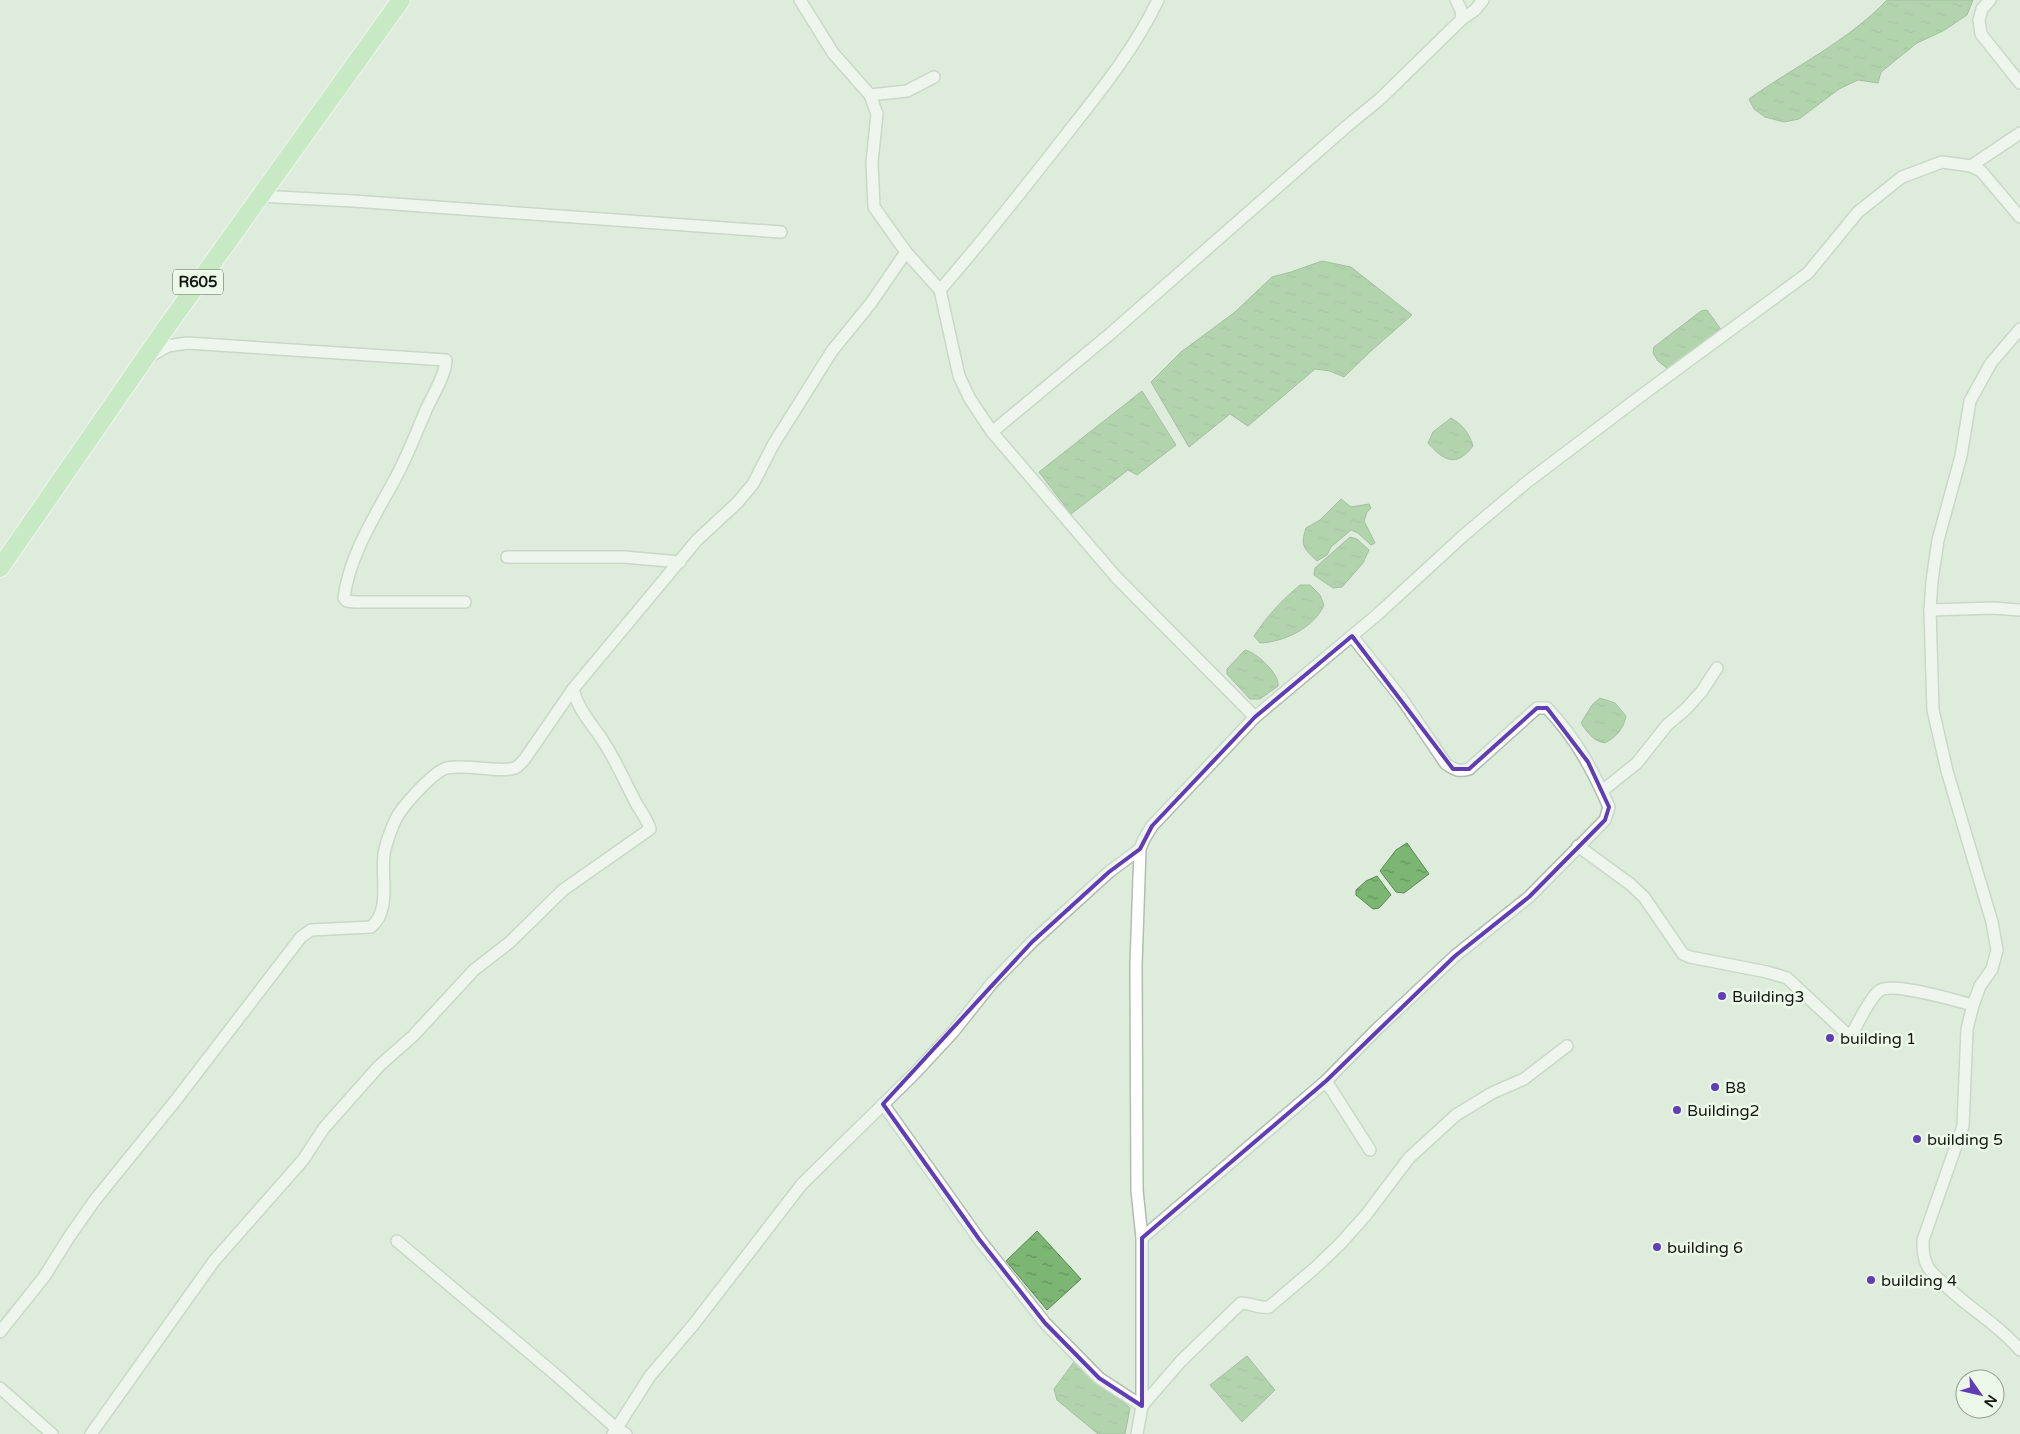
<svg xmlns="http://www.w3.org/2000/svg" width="2020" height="1434" viewBox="0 0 2020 1434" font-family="'Varela Round',sans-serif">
<defs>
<pattern id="water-ripples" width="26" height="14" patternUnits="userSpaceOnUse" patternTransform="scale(1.25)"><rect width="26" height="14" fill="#7cb673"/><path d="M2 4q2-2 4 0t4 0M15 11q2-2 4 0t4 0" fill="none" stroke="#64935d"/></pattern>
</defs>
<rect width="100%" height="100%" fill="#deecdc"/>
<g fill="url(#water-ripples)" stroke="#5c8756">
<path d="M1887,0H1973L1967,15L1943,31L1917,43L1881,72L1878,83L1858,80L1839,89L1799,119L1784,122L1765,117L1754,109L1749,99C1795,66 1847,42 1887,0Z"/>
<polygon points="1322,261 1351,267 1412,315 1372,350 1344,377 1330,371 1315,369 1248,426 1230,414 1189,447 1151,382 1181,352 1235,312 1272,277 1291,272"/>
<polygon points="1707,310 1722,331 1668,369 1658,361 1653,353 1654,347 1701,311"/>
<polygon points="1142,391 1176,445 1137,475 1128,470 1071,514 1039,472"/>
<path d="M1451,418C1463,425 1469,433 1473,446C1456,468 1444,461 1428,443L1433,432Z"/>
<path d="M1341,499L1351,507L1369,504L1371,508L1367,512L1364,521L1375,543L1371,545L1358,533L1351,530L1331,547L1327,555L1317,561C1304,549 1300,546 1306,528L1320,520Z"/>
<polygon points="1350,537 1357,539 1369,550 1363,563 1342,587 1333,588 1314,575 1315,568"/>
<path d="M1300,585H1310L1320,595L1324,605C1314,628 1284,642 1260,643L1254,636C1267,616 1282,600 1300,585Z"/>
<path d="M1245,650C1256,652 1280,674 1278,686L1260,699H1250L1227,674V669Z"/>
<path d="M1600,698L1615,703L1626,716C1623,730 1617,736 1605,743C1593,741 1588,733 1581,723L1592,705Z"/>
<polygon points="1407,843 1429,874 1404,893 1396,892 1380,871 1396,850"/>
<polygon points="1377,876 1391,895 1379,908 1373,909 1356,895 1356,890 1366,881"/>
<polygon points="1037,1231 1081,1279 1047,1310 1006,1261"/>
<polygon points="1247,1356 1275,1390 1242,1422 1210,1385"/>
<polygon points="1074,1362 1130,1408 1125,1434 1098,1434 1057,1400 1054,1389"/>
</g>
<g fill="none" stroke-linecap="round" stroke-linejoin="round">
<defs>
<g id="minor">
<polyline points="800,0 833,53 870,95 877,114 872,162 874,207 906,252 940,290 959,376 970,399 992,432 1116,577 1255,717 1152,826 1144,839 1140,849 1136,965 1137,1190 1142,1238 1142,1406 1137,1434"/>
<polyline points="1990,0 1982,9 1979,20 1981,34 2020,83"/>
<polyline points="1462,19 1475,10 1483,0"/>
<polyline points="870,95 907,91 934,77"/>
<polyline points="1971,166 2020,133"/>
<polyline points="258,196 353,201 781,232"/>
<path d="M940,290C982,242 1022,191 1062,140C1097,95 1133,52 1158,0"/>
<path d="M2020,329L1991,363L1970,401L1961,456L1938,540L1932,581L1930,610L1933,710L1947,771L1992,922L1997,950L1992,969L1980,986L1973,1005L1967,1029L1963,1126L1923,1240C1923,1250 1923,1258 1928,1267C1931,1273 1939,1279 1944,1284C1968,1308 1998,1324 2020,1350"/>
<path d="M149,357L168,346L187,343L446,360C446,375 432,396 426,410C416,433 407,457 395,479C375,516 349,556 344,598L347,601L355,602H465"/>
<polyline points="992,432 1110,334 1347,126 1380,99 1462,19 1461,10 1456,0"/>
<polyline points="507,557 624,557 680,562"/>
<polyline points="1930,610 1993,608 2020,610"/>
<polyline points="1255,717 1378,614 1464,535 1527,482 1646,392 1808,273 1858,212 1902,177 1942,162 1971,166 1981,171 2020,217"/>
<polyline points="1602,791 1637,763 1667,725 1686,709 1702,691 1717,668"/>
<path d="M1578,846L1630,884L1644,897L1683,954L1690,957L1767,972L1787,978L1846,1033H1852C1859,1022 1869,999 1879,991C1892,981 1956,1001 1973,1005"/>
<polyline points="1326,1081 1370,1150"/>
<path d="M883,1104L979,1239L1045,1323L1099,1378L1142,1406L1181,1361L1241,1303C1252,1303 1259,1309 1269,1307L1316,1267L1341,1243L1366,1215L1409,1158L1456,1115L1492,1093L1524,1079L1567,1046"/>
<path d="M1142,1238L1326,1081L1377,1029L1455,956L1529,897L1605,820L1609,807C1593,770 1575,737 1547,708H1537L1469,769C1459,772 1455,770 1446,764L1402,699L1352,636"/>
<polyline points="397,1241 556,1375 617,1429 626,1434"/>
<path d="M0,1332L44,1277L69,1237L95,1200L176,1100L301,937L311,930L371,927C391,911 381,878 384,855C385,845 394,820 400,812C408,801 434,771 447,768C467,764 500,773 515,768C519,766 521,763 524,760L573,689L697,540L737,503L753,484L773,445L832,351L871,303L906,252"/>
<polyline points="0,1388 52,1434"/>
<path d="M91,1434L214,1261L303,1160L324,1128L379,1066L413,1036L474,970L510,942L563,890L650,829C647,818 639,810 634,799C624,780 615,759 603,741C592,724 578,710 573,689"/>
<polyline points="613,1434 650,1376 694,1324 802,1184 914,1074 953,1032 992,983 1032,942 1109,872 1140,849"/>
</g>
<polyline id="primary" points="0,568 163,332 401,0"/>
</defs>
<use href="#minor" stroke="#b1beaf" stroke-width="14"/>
<use href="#primary" stroke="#fff" stroke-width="20"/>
<use href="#minor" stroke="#fff" stroke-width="11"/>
<use href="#primary" stroke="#ace4a4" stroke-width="18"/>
</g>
<path d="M0 0H2020V1434H0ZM1352,636L1453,769H1469L1537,708H1547L1588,762L1609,807L1605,820L1529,897L1455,956L1326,1081L1142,1238V1406L1099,1378L1045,1323L979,1239L883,1104L1032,942L1109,872L1140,849L1152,826L1255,717Z" fill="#deecdc" fill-opacity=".55" fill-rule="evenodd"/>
<path fill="none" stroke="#603db6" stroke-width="4" stroke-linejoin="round" d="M1352,636L1453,769H1469L1537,708H1547L1588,762L1609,807L1605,820L1529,897L1455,956L1326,1081L1142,1238V1406L1099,1378L1045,1323L979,1239L883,1104L1032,942L1109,872L1140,849L1152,826L1255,717Z"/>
<g fill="#603db6" stroke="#ecf9e9" stroke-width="2">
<circle cx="1722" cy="996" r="5"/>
<circle cx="1830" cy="1038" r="5"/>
<circle cx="1715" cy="1087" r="5"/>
<circle cx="1677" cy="1110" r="5"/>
<circle cx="1917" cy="1139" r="5"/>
<circle cx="1657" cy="1247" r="5"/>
<circle cx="1871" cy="1280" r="5"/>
</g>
<g text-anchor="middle" stroke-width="5" stroke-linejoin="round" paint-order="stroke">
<rect fill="#ecf9e9" stroke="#545c52" stroke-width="1" x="173" y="269.5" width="50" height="25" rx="4"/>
<g font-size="15" font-weight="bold" fill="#131812">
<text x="198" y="287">R605</text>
</g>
<g font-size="16" fill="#131812" stroke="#ecf9e9" text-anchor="start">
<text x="1732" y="1002">Building3</text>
<text x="1840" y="1044">building 1</text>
<text x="1725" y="1093">B8</text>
<text x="1687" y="1116">Building2</text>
<text x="1927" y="1145">building 5</text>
<text x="1667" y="1253">building 6</text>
<text x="1881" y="1286">building 4</text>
</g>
</g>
<g transform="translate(1980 1394) rotate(124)"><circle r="24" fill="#ecf9e9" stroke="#959f93"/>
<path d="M0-4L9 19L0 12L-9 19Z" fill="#603db6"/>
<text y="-8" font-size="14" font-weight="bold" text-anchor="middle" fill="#131812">N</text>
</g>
</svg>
